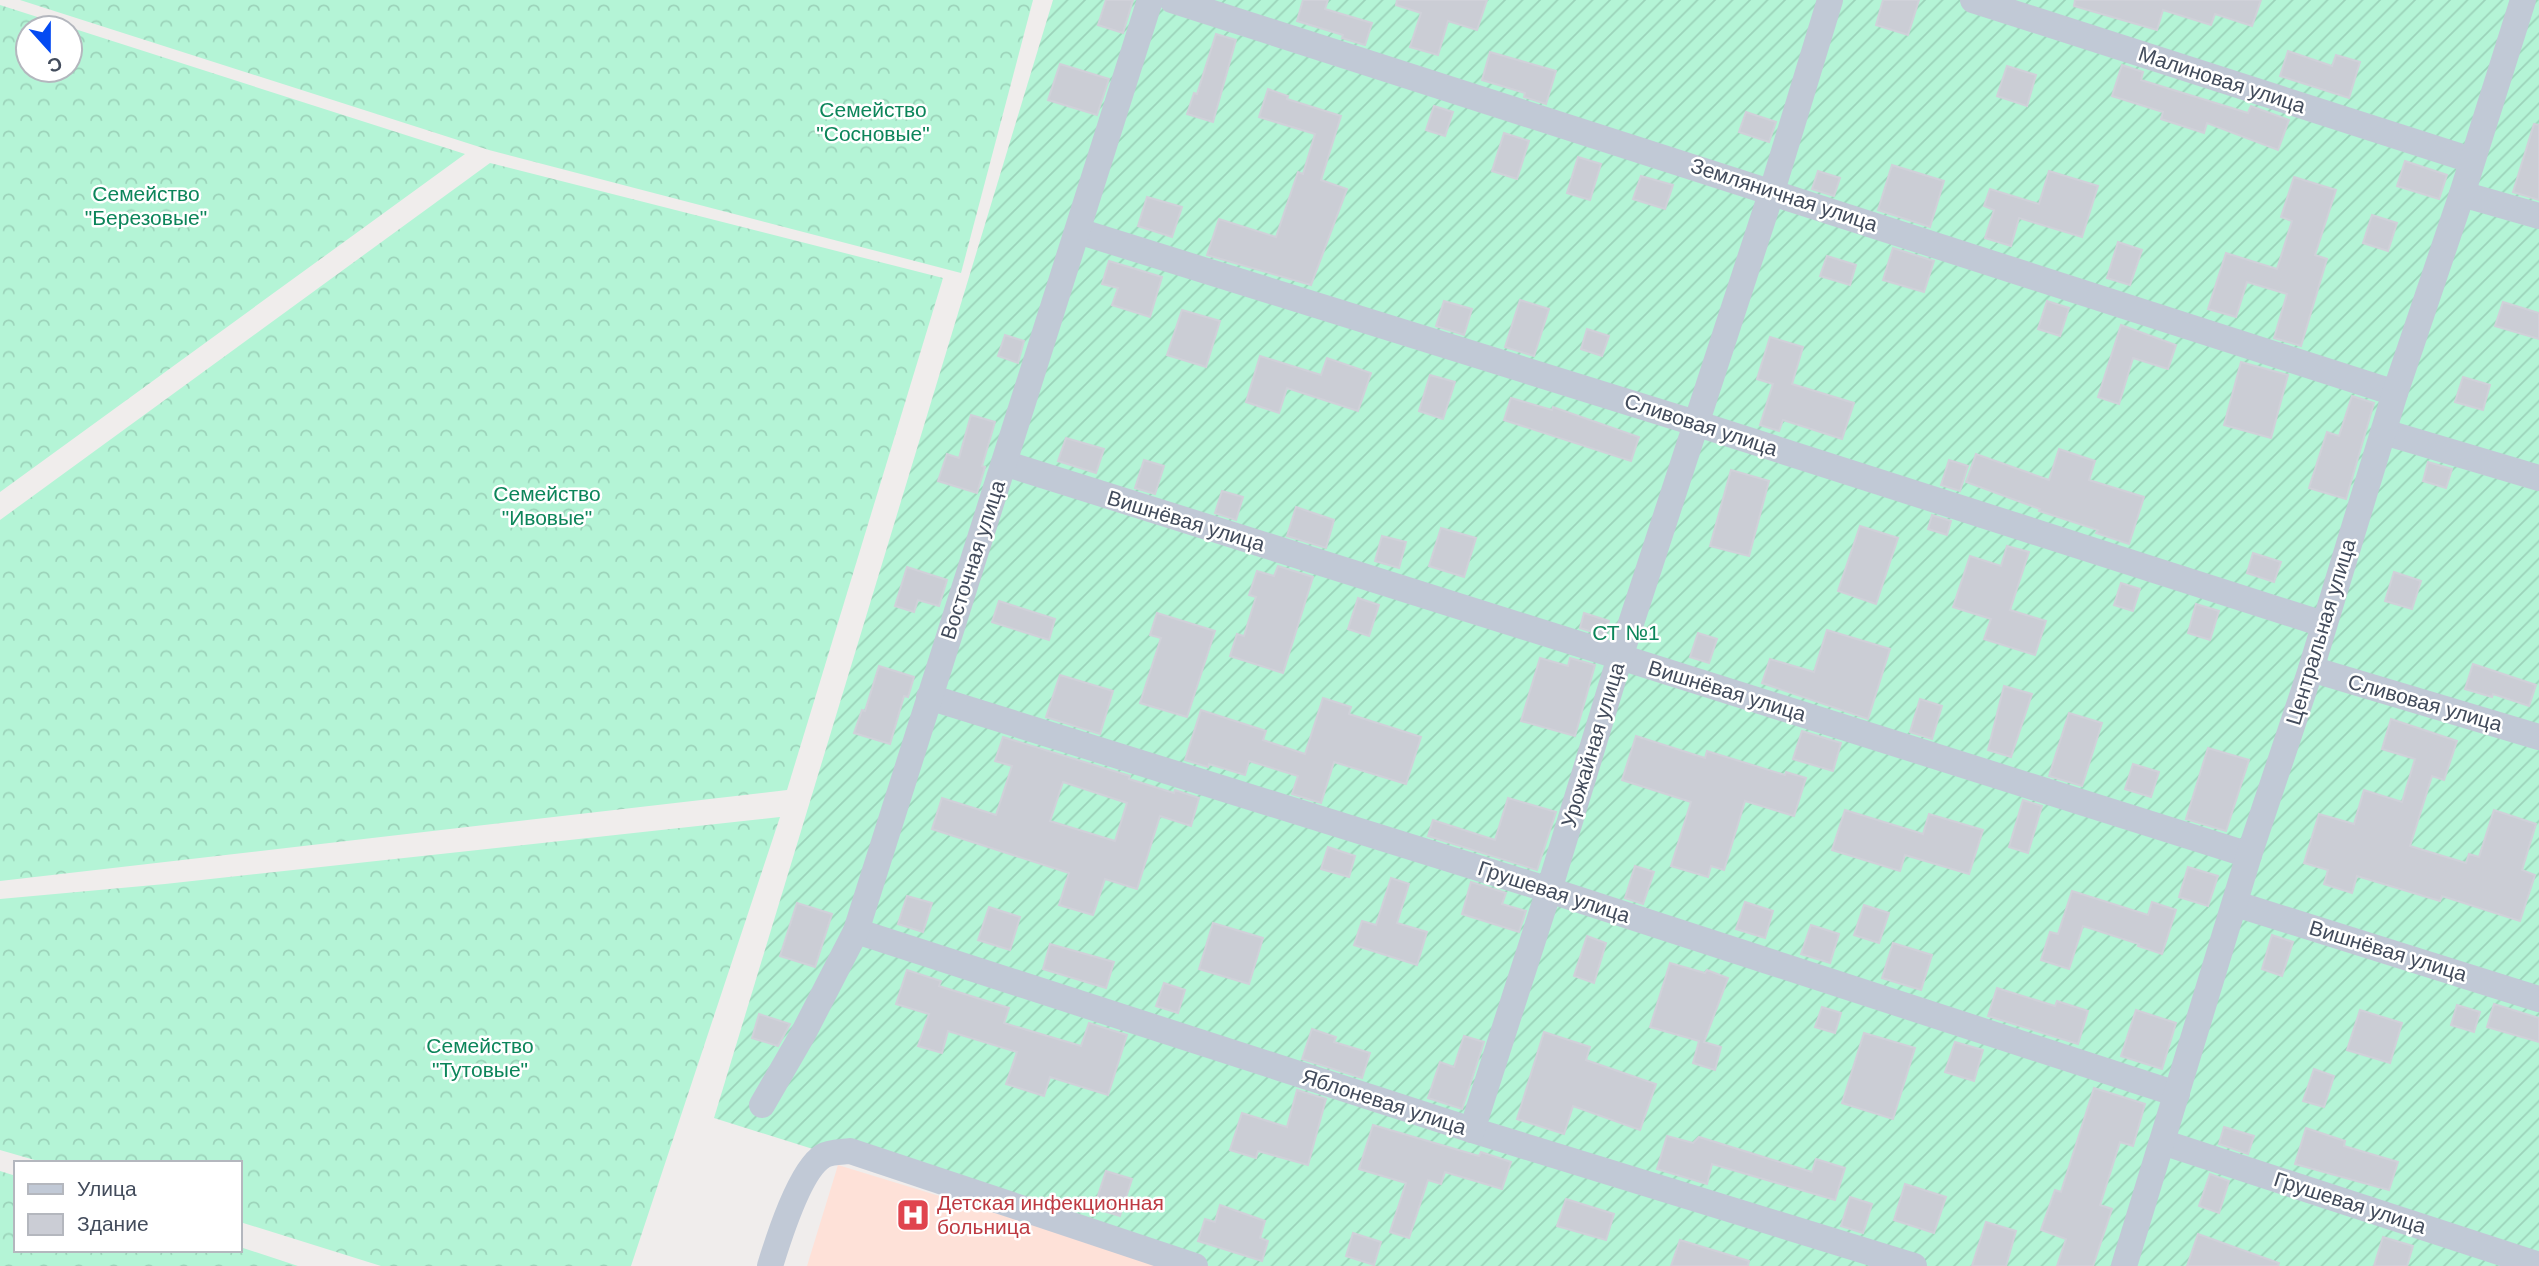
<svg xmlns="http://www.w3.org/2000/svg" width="2539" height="1266" viewBox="0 0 2539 1266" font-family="Helvetica,sans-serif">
<defs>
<pattern id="forest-crowns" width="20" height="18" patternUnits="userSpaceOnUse" patternTransform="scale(1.75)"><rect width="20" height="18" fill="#b4f4d6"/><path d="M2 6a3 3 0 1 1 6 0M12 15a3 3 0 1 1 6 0" fill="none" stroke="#9cd3ba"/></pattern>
<pattern id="garden-furrows" width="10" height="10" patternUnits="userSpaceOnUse" patternTransform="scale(1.75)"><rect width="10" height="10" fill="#b4f4d6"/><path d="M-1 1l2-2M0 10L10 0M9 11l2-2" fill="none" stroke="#9cd3ba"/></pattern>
</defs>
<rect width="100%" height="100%" fill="#f0edec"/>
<polygon fill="#fee1d8" points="838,1165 1169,1266 807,1266"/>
<g fill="url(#forest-crowns)" fill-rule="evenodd">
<polygon points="20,0 1033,0 961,273 489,150"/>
<path d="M0,5L465,154L0,492ZM70,28V70H28V28Z"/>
<polygon points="490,163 943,278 787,790 0,881 0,520"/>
<polygon points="780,817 631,1266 381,1266 240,1222 240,1163 45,1163 0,1150 0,899 165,884"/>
<polygon points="0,1171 16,1176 16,1250 240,1250 240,1247 298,1266 0,1266"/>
</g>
<polygon fill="url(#garden-furrows)" points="1053,0 2539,0 2539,1266 1185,1266 714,1118"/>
<g fill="#cbcdd5" stroke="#d0d1d9" stroke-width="2" fill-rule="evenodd">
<polygon points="1106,0 1133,0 1123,33 1098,25"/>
<polygon points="1303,0 1328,0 1325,9 1372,23 1365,45 1342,38 1343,35 1297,21"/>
<polygon points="1397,0 1487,0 1477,30 1448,21 1438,55 1410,47 1421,13 1396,5"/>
<polygon points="1883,0 1919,0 1908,35 1876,25"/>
<polygon points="2075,0 2261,0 2252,26 2215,14 2211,25 2163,10 2157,30 2074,6"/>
<polygon points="1216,34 1236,40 1213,122 1187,114 1194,93 1197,94"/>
<polygon points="2288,51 2332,66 2336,55 2360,62 2349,98 2280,76"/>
<polygon points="1490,52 1556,71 1546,104 1524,97 1525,93 1482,80"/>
<polygon points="1060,64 1109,79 1097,115 1048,100"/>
<polygon points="2122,65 2143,72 2141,80 2248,113 2251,106 2289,120 2278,150 2207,123 2204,133 2161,119 2163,112 2112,96"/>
<polygon points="2007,66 2036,75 2027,106 1997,96"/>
<polygon points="1268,89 1288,96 1287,99 1341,116 1321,180 1347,189 1311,285 1207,255 1219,219 1276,237 1298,172 1303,174 1315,134 1259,117"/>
<polygon points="1434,106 1453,112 1445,136 1426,130"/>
<polygon points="1746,112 1776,122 1769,142 1739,132"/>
<polygon points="2534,124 2539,125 2539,200 2513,192"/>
<polygon points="1504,133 1529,141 1517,179 1492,171"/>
<polygon points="1578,157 1601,164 1590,200 1567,193"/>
<polygon points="2405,161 2447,175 2439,199 2397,186"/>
<polygon points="1892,165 1944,181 1930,227 1878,210"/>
<polygon points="1818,171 1840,178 1834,196 1812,189"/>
<polygon points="2049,171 2098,186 2082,237 2019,218 2011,246 1985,238 1994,210 1984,206 1990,189 2039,204"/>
<polygon points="1641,176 1673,185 1665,209 1633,199"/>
<polygon points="2294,177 2336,190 2315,255 2327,259 2301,346 2274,338 2287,294 2247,282 2236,317 2208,309 2226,253 2277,269 2292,221 2281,217"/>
<polygon points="1147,197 1182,207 1172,237 1138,226"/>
<polygon points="2372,215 2397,223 2388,251 2363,243"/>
<polygon points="2118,242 2142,250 2130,285 2107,278"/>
<polygon points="1893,248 1934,261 1924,292 1883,280"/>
<polygon points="1827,256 1856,265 1850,285 1820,276"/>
<polygon points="1109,261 1162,277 1150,317 1112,305 1118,288 1102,284"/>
<polygon points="1520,300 1549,309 1534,356 1505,347"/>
<polygon points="1444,301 1472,309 1464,335 1436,326"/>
<polygon points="2047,301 2069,308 2060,336 2038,329"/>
<polygon points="2503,302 2539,313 2539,339 2495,326"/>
<polygon points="1182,310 1220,321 1206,367 1167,355"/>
<polygon points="2121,325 2176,345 2168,369 2133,358 2119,404 2098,397"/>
<polygon points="1587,329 1609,336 1602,356 1581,349"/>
<polygon points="1005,335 1024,341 1018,363 998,356"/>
<polygon points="1770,337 1803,347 1792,384 1854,403 1842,439 1783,420 1779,431 1760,425 1773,384 1757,379"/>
<polygon points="1260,356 1321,375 1327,358 1371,373 1358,411 1287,388 1279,413 1246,402"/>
<polygon points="2241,362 2288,375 2271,438 2224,425"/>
<polygon points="1430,375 1455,382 1443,419 1419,411"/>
<polygon points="2463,377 2490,385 2483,410 2455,402"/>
<polygon points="2352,396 2374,403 2346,499 2309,488 2327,432 2339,436"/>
<polygon points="1511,398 1552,410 1553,407 1639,437 1631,461 1504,420"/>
<polygon points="971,415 995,422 982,466 985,467 977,493 938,481 947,454 959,458"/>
<polygon points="1066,438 1104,449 1096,473 1058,461"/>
<polygon points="2059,449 2095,461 2089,480 2144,497 2129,544 2096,533 2098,530 2039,511 2040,509 1966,482 1976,454 2049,480"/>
<polygon points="1144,460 1164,466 1155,494 1135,488"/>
<polygon points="1949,460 1968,466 1960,491 1941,485"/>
<polygon points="2428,462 2452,469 2446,488 2423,481"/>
<polygon points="1731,470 1769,481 1749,556 1710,546"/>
<polygon points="1222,491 1243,497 1236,520 1215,513"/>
<polygon points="1296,507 1334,520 1326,548 1287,536"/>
<polygon points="1932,515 1951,521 1947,535 1928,529"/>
<polygon points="1860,526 1898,538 1876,604 1838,591"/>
<polygon points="1441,528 1476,538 1464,577 1429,566"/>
<polygon points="1382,536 1406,542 1399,568 1375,561"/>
<polygon points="2007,546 2029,552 2010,610 2046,621 2035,655 1984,639 1991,619 1953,607 1970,556 2001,566"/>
<polygon points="2253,553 2281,562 2274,582 2247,573"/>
<polygon points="1278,566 1313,577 1283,673 1230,656 1237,634 1244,636 1256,597 1249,595 1257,571 1274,576"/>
<polygon points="907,567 947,580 939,606 918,600 914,612 895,606"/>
<polygon points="2394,572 2421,581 2412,609 2385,601"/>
<polygon points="2121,583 2140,589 2133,611 2114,605"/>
<polygon points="1358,598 1379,605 1369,636 1348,629"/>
<polygon points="999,601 1055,619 1049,640 992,622"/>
<polygon points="2196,604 2219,611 2210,640 2188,633"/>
<polygon points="1157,613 1215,631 1187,717 1140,703 1161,638 1150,635"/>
<polygon points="1584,613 1609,621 1605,636 1580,628"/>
<polygon points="1827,630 1890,649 1868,719 1762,683 1770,659 1814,672"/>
<polygon points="1698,633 1717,639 1709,663 1690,657"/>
<polygon points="1540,658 1568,666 1570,658 1595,665 1575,736 1521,721"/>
<polygon points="2473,664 2536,685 2529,706 2493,694 2492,697 2465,689"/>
<polygon points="879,666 914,677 908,697 904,696 890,744 854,733 862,710 865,711"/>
<polygon points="1060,675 1113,691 1100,734 1046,717"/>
<polygon points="2004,686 2032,694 2011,757 1988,750"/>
<polygon points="1323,698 1351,707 1349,714 1421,737 1406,784 1334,762 1321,803 1292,794 1298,776 1249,761 1245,775 1209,764 1208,767 1185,760 1201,710 1266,731 1263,740 1305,754"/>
<polygon points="1920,699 1942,706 1932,739 1910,732"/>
<polygon points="2069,713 2102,723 2082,786 2049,776"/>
<polygon points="2391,719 2457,741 2444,780 2432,776 2410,846 2466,863 2469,854 2479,857 2494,810 2536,824 2522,870 2535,875 2520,921 2442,896 2440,901 2357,876 2352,893 2324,884 2328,870 2304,863 2319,814 2354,824 2364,790 2402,802 2415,759 2382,749"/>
<polygon points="1802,731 1841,743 1833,771 1793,759"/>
<polygon points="1636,736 1705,758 1707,751 1785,775 1786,772 1806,778 1794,816 1745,801 1724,870 1711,866 1708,877 1671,866 1691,802 1622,780"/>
<path d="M1003,737L1130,776L1129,779L1174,793L1175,790L1199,798L1191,826L1160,816L1137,889L1105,879L1093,915L1059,905L1069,873L932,829L942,798L996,815L1012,766L995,761ZM1063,782L1127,803L1115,841L1050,821Z"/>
<polygon points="2208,748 2249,760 2226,831 2186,819"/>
<polygon points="2133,764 2159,772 2151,797 2125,789"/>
<polygon points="1508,798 1556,812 1537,870 1428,836 1433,820 1495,840"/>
<polygon points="2023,800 2042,806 2028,853 2009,847"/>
<polygon points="1845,810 1923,834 1929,814 1983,830 1969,874 1905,855 1900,871 1832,850"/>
<polygon points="1328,847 1355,856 1349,877 1321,869"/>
<polygon points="1635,866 1654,872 1643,904 1625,898"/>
<polygon points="2188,867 2218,876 2208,906 2179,897"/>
<polygon points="1391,878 1409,884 1397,923 1427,932 1417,965 1354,945 1362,921 1376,925"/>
<polygon points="1471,882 1506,893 1502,904 1526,911 1519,932 1462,914"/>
<polygon points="2072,891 2148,915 2152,902 2176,910 2162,954 2138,946 2139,944 2083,926 2069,969 2041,960 2050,932 2058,934"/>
<polygon points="907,896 932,903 923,932 898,924"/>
<polygon points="1745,902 1773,911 1765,938 1736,929"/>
<polygon points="797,903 832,914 815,967 780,956"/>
<polygon points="1864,905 1889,913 1879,943 1854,935"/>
<polygon points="989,907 1020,917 1010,950 978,940"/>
<polygon points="1213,923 1263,938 1249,984 1199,969"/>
<polygon points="1811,925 1839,934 1830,963 1801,954"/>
<polygon points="2272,935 2293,942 2282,976 2262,969"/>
<polygon points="1587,936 1606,943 1594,983 1574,976"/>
<polygon points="1893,943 1932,955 1921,990 1882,978"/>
<polygon points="1050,944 1114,962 1106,988 1043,969"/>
<polygon points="1670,963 1705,973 1707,970 1728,978 1704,1042 1721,1047 1715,1070 1693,1063 1699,1041 1650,1027"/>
<polygon points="907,970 941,981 939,986 1009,1008 1004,1023 1081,1046 1089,1023 1127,1035 1108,1095 1050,1077 1044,1096 1006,1084 1017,1052 948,1031 942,1053 918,1046 929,1014 896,1004"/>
<polygon points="1164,983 1185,990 1178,1013 1156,1006"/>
<polygon points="1997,988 2055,1006 2057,1001 2088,1011 2078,1044 1988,1016"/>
<polygon points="2494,1004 2539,1018 2539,1042 2487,1027"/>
<polygon points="2457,1005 2480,1012 2474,1032 2451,1025"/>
<polygon points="1822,1007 1841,1013 1835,1033 1815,1027"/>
<polygon points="2136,1010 2176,1023 2162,1069 2121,1056"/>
<polygon points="2360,1010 2402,1023 2390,1063 2347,1050"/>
<polygon points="759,1014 790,1024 778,1046 752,1038"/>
<polygon points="1312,1029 1336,1037 1334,1042 1370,1053 1362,1078 1302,1059"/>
<polygon points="1544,1032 1590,1047 1586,1060 1656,1084 1640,1130 1573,1106 1564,1134 1517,1119"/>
<polygon points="1864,1033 1915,1048 1893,1119 1842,1103"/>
<polygon points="1464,1036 1484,1042 1462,1109 1428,1098 1440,1062 1454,1067"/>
<polygon points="1955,1042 1983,1050 1974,1081 1945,1072"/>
<polygon points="2314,1069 2334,1076 2324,1107 2303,1101"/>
<polygon points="2094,1088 2145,1104 2133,1146 2120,1142 2100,1205 2112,1209 2093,1266 2057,1266 2066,1239 2041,1230 2055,1190 2061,1192"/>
<polygon points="1297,1090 1326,1099 1308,1165 1258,1151 1256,1158 1230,1150 1242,1113 1287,1127"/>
<polygon points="1373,1125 1479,1156 1481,1152 1511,1162 1502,1189 1445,1172 1441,1184 1428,1180 1409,1238 1390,1232 1406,1183 1359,1169"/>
<polygon points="2224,1127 2254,1136 2248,1154 2219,1144"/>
<polygon points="2306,1128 2345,1141 2344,1146 2398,1162 2389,1190 2295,1164"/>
<polygon points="1667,1136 1693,1143 1699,1137 1812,1172 1816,1159 1845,1168 1835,1200 1712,1164 1707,1184 1657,1169"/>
<polygon points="1106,1171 1132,1179 1120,1216 1094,1208"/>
<polygon points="2210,1174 2229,1181 2219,1213 2199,1206"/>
<polygon points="1905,1184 1946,1197 1934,1233 1894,1220"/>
<polygon points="1850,1197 1872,1204 1863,1233 1841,1226"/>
<polygon points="1566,1199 1614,1214 1606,1240 1557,1226"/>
<polygon points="1220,1205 1265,1221 1260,1238 1268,1241 1262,1261 1198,1241 1205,1219 1215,1222"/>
<polygon points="1986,1222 2016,1231 2006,1266 1972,1266"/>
<polygon points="1353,1233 1381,1242 1374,1265 1346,1256"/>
<polygon points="2198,1234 2279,1263 2278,1266 2187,1266"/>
<polygon points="2383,1237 2413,1246 2407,1266 2374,1266"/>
<polygon points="1680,1240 1749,1261 1748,1266 1671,1266"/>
</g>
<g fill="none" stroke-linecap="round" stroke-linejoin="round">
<g stroke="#c1c9d6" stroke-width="26">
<polyline points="1172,0 2395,393"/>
<polyline points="1973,0 2471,160"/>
<polyline points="2462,194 2539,216"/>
<polyline points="1078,231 1695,423 2323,624"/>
<polyline points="2384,432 2539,478"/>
<polyline points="1004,463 2249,855"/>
<polyline points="2311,669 2539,737"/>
<polyline points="929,697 1549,890 2177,1094"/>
<polyline points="2236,904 2539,999"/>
<polyline points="856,931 1472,1130 1914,1266"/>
<polyline points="762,1105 803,1034 856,931 1150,0"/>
<polyline points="1472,1130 1549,890 1620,657 1772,191 1830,0"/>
<polyline points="2162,1142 2539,1265"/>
<path d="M770,1266C778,1240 800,1170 823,1156C829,1152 843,1152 850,1151L1195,1266"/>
<polyline points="2124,1266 2249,855 2311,669 2395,393 2462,194 2523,0"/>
</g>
</g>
<defs>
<symbol id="hospital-square" viewBox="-11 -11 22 22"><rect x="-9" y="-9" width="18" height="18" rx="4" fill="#e0444e" stroke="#fff"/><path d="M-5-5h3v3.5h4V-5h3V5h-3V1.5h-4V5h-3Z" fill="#fff"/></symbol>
</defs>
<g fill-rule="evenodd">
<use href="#hospital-square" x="894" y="1196" width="38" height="38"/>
</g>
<g text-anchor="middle" stroke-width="5" stroke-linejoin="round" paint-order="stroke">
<g font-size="21" fill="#434c5c" stroke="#fff">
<text transform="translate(2222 80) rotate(18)" y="7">Малиновая улица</text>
<text transform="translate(1784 195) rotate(18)" y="7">Земляничная улица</text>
<text transform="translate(1701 425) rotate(18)" y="7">Сливовая улица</text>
<text transform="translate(1186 521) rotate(17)" y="7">Вишнёвая улица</text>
<text transform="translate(973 560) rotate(-72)" y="7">Восточная улица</text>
<text transform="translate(2321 632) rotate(-73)" y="7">Центральная улица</text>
<text transform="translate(1727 691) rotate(17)" y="7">Вишнёвая улица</text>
<text transform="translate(2425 703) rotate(16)" y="7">Сливовая улица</text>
<text transform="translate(1593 745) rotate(-73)" y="7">Урожайная улица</text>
<text transform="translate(1554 892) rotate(18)" y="7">Грушевая улица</text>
<text transform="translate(2388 951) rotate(17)" y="7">Вишнёвая улица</text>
<text transform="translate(1384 1102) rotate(18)" y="7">Яблоневая улица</text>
<text transform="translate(2350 1203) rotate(18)" y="7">Грушевая улица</text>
</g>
<g font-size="21" fill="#0c855a" stroke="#fff">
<text x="873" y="117">Семейство<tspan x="873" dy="24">"Сосновые"</tspan></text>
<text x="146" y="201">Семейство<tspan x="146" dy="24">"Березовые"</tspan></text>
<text x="547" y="501">Семейство<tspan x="547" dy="24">"Ивовые"</tspan></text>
<text x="1626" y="640">СТ №1</text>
<text x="480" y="1053">Семейство<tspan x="480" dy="24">"Тутовые"</tspan></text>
</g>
<g font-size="21" fill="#be3a42" stroke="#fff" text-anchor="start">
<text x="937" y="1210">Детская инфекционная<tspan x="937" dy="24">больница</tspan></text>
</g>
</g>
<rect x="14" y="1161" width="228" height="91" fill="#ffffff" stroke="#b4b7be" stroke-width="2"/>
<rect x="28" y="1184" width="35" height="10" fill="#c1c9d6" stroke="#b4b7be" stroke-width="2"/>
<text x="77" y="1196" font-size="21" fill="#434c5c">Улица</text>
<rect x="28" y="1214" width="35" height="21" fill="#cbcdd5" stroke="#b4b7be" stroke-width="2"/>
<text x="77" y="1231" font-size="21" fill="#434c5c">Здание</text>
<g transform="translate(49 49) rotate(159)"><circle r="33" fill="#ffffff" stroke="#b4b7be" stroke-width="2"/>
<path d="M0-5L12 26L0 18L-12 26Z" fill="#044af2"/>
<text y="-10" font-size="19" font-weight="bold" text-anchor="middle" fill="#434c5c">С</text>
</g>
</svg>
